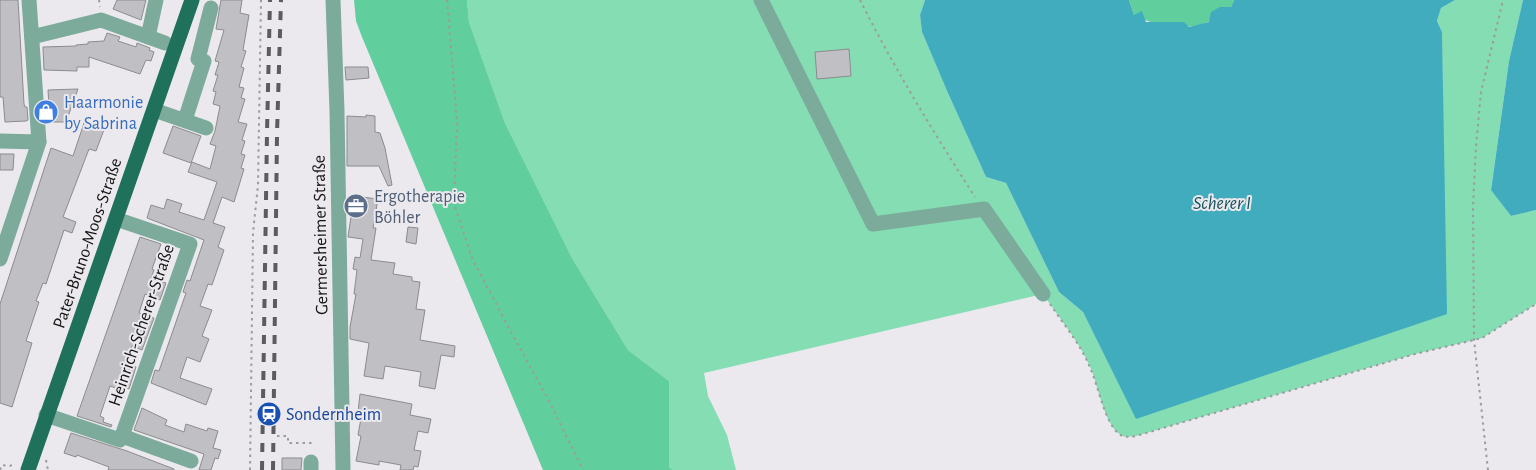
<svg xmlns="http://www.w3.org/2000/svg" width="1536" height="470" viewBox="0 0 1536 470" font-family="'Alegreya Sans',sans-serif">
<rect width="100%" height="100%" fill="#ebe9ed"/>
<path fill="#84ddb3" d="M467,0H925L920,15L922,32L947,91L986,177L1006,183L1059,292L1083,312L1136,418L1443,158L1442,32L1437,21L1441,8L1455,0H1523L1509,61L1491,189L1511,216L1536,210V304L1482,338L1474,340L1415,354L1136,436C1129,437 1123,438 1118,433C1104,421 1098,386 1091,369C1080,342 1059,318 1043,294L704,373L708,396L727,435L736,470H673L669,467V381L628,350L572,258L505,123L469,22Z"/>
<g fill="#61ce9d">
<polygon points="354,0 467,0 469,22 505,123 572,258 628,350 669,381 669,467 673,470 543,470 362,37 356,21"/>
<path d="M1129,0H1234L1231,7H1220C1217,12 1213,20 1208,22C1188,32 1152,25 1134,15Z"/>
</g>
<g fill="#42acbf">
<polygon points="925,0 1129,0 1134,15 1142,11 1146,22 1184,22 1189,27 1209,22 1211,12 1220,7 1231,7 1234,0 1455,0 1441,8 1437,21 1442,32 1447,314 1136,419 1083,312 1059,292 1006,183 986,177 947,91 922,32 920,15"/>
<polygon points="1523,0 1536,0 1536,210 1511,216 1491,190 1509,61"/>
</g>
<g fill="#c0bfc3" stroke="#8c8b8e">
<polygon points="0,0 18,0 24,104 25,107 27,107 28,120 26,121 5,122 3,97 0,97"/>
<polygon points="117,0 146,0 141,20 113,9"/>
<polygon points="221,0 242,0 240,13 249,15 243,50 246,51 241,67 244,68 239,87 244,88 241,98 245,99 238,122 247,124 242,140 245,141 241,154 245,155 241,168 244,169 234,202 222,197 213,223 225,227 218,247 224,250 212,285 208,284 200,306 212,310 202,336 209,339 200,362 187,357 180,378 212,389 206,405 151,383 155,370 159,371 186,293 183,292 187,280 190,281 204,240 147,218 151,205 164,209 167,199 182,204 179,212 204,220 217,182 188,172 192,162 210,169 216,146 210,144 215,131 220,106 213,104 216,92 213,91 218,75 215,75 219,62 215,61 224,30 216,29"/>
<polygon points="107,33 120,37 118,41 136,47 137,43 150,48 149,50 154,52 151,61 146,60 140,74 89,57 89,67 77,67 77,71 44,70 43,47 76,46 76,45 88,44 88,42 104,41"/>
<polygon points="849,49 851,76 817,79 815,52"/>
<polygon points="345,67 368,67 369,78 346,80"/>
<polygon points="78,89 66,122 51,122 53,119 47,119 46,106 49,106 48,90"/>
<polygon points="366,115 375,116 375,132 380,133 385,148 392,185 388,186 379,166 347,166 347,116 366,117"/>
<polygon points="85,120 105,127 96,151 89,149 63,217 76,222 72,233 64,230 46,284 43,283 36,301 39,302 26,341 32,343 12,407 0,403 0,304 51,148 73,156"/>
<polygon points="173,126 201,136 191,163 163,153"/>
<polygon points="0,154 14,154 13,170 0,170"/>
<polygon points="354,196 378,199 373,228 376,228 371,260 395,263 393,274 412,277 412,281 420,282 416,309 425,310 420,340 455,346 454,357 441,355 435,389 419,386 421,372 385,366 383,379 364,376 369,343 350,339 350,327 356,294 354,294 357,270 353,269 355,257 360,258 363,239 348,237"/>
<polygon points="408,227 418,228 416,244 406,242"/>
<polygon points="140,237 161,244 152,269 154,270 151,278 166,283 160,300 145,294 139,313 154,318 142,350 132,346 126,364 136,367 129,389 120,385 118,389 110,386 100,416 104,418 103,422 112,425 111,427 77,416"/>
<polygon points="360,394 412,404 410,415 431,419 428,433 418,431 414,450 421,451 418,467 414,466 413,470 400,470 401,465 379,461 379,465 356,461 361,436 358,435 362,413 358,412"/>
<polygon points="142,408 167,420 165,425 184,432 186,424 207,431 208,428 218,431 213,448 221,450 218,459 215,458 211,470 199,470 204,454 134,430"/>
<polygon points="71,433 127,451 174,469 174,470 108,470 109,467 77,455 76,457 64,453"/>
<polygon points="282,458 302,458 301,470 282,470"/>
</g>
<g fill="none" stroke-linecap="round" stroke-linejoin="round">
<g stroke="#9c9b9e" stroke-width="2" stroke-dasharray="2.5 4" stroke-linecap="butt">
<polyline points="99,0 100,7"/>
<polyline points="447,0 457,122 454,204 472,258 504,319 549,401 583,470"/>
<path d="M860,0C894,68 934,133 975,197"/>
<path d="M1050,304C1064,325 1082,346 1091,370C1098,386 1105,422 1118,433C1123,438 1129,437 1136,436L1415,354L1474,340L1482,338L1536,304"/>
<polyline points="277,436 288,436 288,443 314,443"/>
<polyline points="46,460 48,470"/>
<polyline points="0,470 2,465 10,466 15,463"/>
<polyline points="250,470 253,233 258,185 261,0"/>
<polyline points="1488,470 1474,340 1473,207 1476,146 1481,92 1503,0"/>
</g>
<g stroke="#7cab9b" stroke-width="15">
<polyline points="333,0 337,111 343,470"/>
<polyline points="761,0 873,224 984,209 1043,294"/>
<polyline points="32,37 101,20 165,43"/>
<polyline points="148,37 156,0"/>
<polyline points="154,110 206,128"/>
<polyline points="185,120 204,61 198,59 211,8"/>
<polyline points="0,141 39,142"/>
<polyline points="0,259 39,142 29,0"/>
<polyline points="46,415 120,440 122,436 190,244 116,219"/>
<polyline points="122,436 191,461"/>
<polyline points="311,470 311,462"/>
</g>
<polyline stroke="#1f715b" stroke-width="15" points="28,470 192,0"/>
<g stroke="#5c5b5d" stroke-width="4" stroke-dasharray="9 9" stroke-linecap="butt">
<polyline points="262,470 267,133 270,0"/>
<polyline points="273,470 277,134 281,0"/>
</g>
</g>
<defs>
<symbol id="shop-disc" viewBox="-11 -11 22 22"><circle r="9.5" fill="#3f7fe0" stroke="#ebe9ed"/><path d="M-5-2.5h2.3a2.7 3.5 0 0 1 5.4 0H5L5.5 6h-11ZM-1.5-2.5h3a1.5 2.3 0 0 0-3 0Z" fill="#fff"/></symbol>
<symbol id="office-disc" viewBox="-11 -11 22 22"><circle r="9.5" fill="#5c6f8a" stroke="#ebe9ed"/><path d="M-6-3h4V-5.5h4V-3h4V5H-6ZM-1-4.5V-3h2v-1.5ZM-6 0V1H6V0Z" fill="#fff"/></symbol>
<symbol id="station-disc" viewBox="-11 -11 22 22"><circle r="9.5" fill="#1a4fb4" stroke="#ebe9ed"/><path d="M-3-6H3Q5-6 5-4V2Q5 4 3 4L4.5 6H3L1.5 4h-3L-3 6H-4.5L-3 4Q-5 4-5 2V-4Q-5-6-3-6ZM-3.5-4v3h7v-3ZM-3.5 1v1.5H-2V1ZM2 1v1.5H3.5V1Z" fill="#fff"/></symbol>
</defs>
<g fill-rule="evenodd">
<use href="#shop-disc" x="32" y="98" width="28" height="28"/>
<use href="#office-disc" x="342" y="192" width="28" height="28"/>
<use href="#station-disc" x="255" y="400" width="28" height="28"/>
</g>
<g text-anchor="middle" stroke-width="4" stroke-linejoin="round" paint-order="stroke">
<g font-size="18" fill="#366cbe" stroke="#ebe9ed" text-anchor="start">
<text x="64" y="108">Haarmonie<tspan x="64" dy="21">by Sabrina</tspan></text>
</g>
<g font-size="18" fill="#4e5e75" stroke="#ebe9ed" text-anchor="start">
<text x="374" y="202">Ergotherapie<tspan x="374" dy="21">Böhler</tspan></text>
</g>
<g font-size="18" fill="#151516" stroke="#ebe9ed">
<text transform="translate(320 235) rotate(-91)" y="6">Germersheimer Straße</text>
<text transform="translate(87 243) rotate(-71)" y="6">Pater-Bruno-Moos-Straße</text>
<text transform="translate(141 325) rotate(-71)" y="6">Heinrich-Scherer-Straße</text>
</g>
<g font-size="18" fill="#164399" stroke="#ebe9ed" text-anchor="start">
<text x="286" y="420">Sondernheim</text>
</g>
<g font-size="19" font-style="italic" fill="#15515c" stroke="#ebe9ed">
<text x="1222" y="209">Scherer I</text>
</g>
</g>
</svg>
